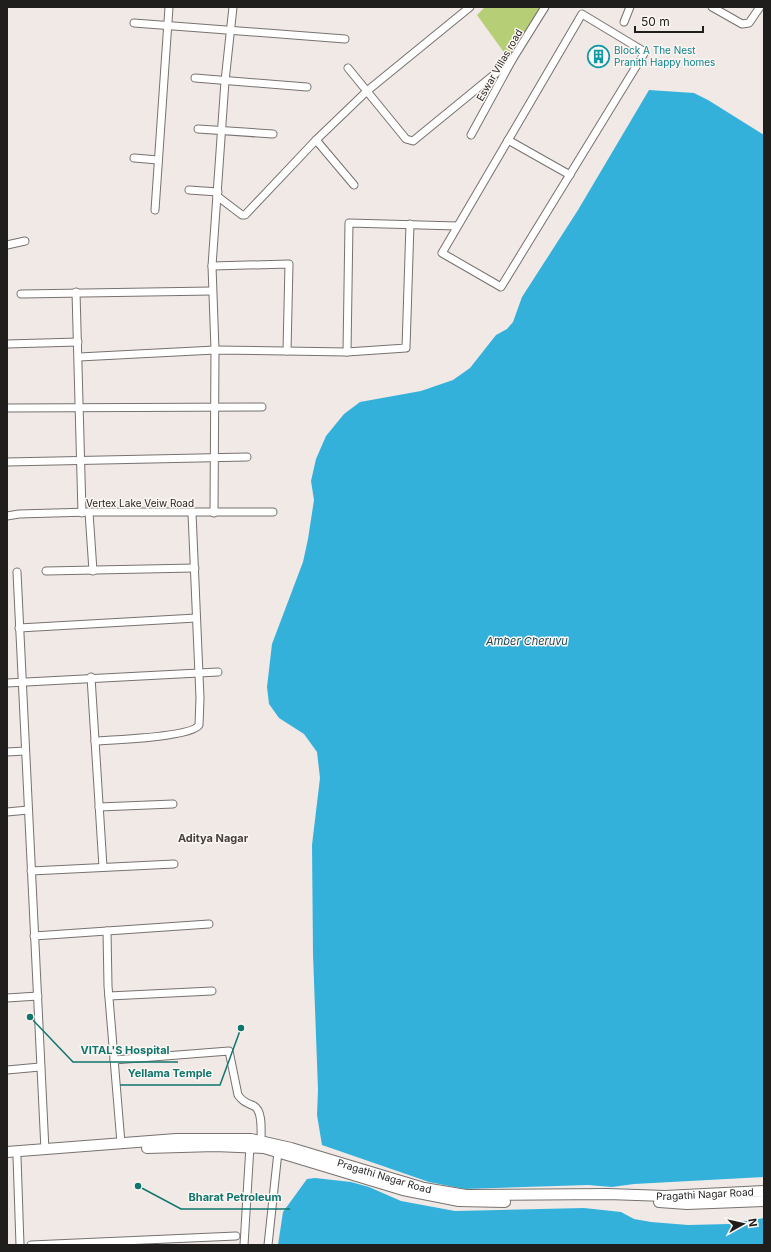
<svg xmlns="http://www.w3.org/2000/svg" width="771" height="1252" viewBox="0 0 771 1252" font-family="Inter,sans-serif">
<rect width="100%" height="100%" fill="#f0e9e6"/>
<polygon fill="#b6ce75" points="485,7 541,7 508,58 477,15"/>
<g fill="#34b1da">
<polygon points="649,90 694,93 708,100 764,135 764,1177 634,1184 612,1187 588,1185 465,1189 429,1182 322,1145 317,1115 318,1090 313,954 312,845 320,778 317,752 304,734 279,718 269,704 267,687 272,644 303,562 308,539 314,500 311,481 316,459 326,436 344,414 360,402 421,391 453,380 470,368 496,335 507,329 513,322 522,297 578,210"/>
<polygon points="315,1178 351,1182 369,1187 401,1201 455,1211 584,1208 621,1212 634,1219 651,1222 688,1225 729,1224 764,1218 764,1245 278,1245 283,1212 307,1179"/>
</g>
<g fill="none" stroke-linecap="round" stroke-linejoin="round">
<defs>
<g id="minor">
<polyline points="712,7 742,24 749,23 760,7"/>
<polygon points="582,14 645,52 501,287 442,253"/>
<polyline points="624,22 630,7"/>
<polyline points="134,23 345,39"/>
<polyline points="348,68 406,139 413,141 512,60"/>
<polyline points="195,78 307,87"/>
<polyline points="198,129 273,134"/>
<polyline points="471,135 512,60 545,7"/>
<polyline points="316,140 354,185"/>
<polyline points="508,140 570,175"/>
<polyline points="134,158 158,160"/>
<polyline points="189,190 218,192"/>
<polyline points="217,196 242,215 245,215 316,140 367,91 470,7"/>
<polyline points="155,210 169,7"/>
<polyline points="7,245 25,241"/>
<polyline points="212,266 289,264 287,351"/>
<polyline points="76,292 82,513"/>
<polyline points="21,294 212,291"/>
<polyline points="7,344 78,342"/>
<polyline points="347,352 349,223 457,226"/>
<polyline points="79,357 215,350 347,352 406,348 410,224"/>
<polyline points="7,408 262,407"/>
<polyline points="7,462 247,457"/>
<polyline points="89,512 93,571"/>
<polyline points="214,513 215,350 212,266 225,81 233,7"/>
<polyline points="7,516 19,514 89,512 273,512"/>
<polyline points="46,571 195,568"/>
<polyline points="17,572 45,1150"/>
<polyline points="19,628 196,618"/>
<polyline points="91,677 103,867"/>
<polyline points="7,683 218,672"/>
<path d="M95,741C112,740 192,737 199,725L200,698L192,513"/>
<polyline points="7,752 25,751"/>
<polyline points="99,807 173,804"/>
<polyline points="7,812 28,810"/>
<polyline points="31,871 174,864"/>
<polyline points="107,931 108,986 121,1143"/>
<polyline points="34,936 209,924"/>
<polyline points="109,996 212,991"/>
<polyline points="7,998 38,996"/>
<path d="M114,1060L229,1051L238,1095C243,1102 247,1103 254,1106C263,1111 261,1131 261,1140"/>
<polyline points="7,1070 40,1067"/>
<polyline points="17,1157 20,1245"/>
<polyline points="31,1245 236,1236"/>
<polyline points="244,1245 250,1146"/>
<polyline points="268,1245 278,1152"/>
</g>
<g id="secondary">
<polyline points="147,1148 215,1146 264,1148 403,1190 459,1201 505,1202"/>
<path id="s1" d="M7,1152L176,1139H251L291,1148L424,1188L466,1195L608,1194L665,1196L764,1191"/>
<polyline points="659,1202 687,1204 764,1201"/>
</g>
</defs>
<use href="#minor" stroke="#77726f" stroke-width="9"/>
<use href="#secondary" stroke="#77726f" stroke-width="12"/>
<use href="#minor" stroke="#fff" stroke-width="7"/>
<use href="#secondary" stroke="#fff" stroke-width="10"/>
</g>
<defs>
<symbol id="building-ring" viewBox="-11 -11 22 22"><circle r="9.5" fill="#fdf7f3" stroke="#0f9aa8" stroke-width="1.5"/><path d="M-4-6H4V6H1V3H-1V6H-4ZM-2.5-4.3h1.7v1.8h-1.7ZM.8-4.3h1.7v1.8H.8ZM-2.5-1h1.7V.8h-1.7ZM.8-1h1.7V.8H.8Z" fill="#0f9aa8"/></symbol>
</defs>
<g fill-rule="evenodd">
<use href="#building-ring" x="586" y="44" width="25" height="25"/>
</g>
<g text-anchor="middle" stroke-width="3" stroke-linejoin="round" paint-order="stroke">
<g font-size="10" fill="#0d838f" stroke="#fdf7f3" text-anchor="start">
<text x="614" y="54">Block A The Nest<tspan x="614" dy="12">Pranith Happy homes</tspan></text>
</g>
<g font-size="10" fill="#201e1c" stroke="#fdf7f3">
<text transform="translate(499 65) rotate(-60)" y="4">Eswar Villas road</text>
<text x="140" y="507">Vertex Lake Veiw Road</text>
<text dy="4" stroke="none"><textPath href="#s1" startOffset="383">Pragathi Nagar Road</textPath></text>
<text dy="4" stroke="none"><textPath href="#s1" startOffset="706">Pragathi Nagar Road</textPath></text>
</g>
<g font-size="11" font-style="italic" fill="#16485a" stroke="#fdf7f3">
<text x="527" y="645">Amber Cheruvu</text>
</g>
<g font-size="11" font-weight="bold" fill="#47423f" stroke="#fdf7f3">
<text x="213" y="842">Aditya Nagar</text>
</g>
</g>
<path fill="none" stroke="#0f766e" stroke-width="1.5" d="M30 1017L73 1062H178M241 1028L220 1085H120M138 1186L181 1209H290"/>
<g fill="#0f766e" stroke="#fdf7f3" stroke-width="1.5">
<circle cx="30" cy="1017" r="4"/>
<circle cx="241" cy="1028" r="4"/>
<circle cx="138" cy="1186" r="4"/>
</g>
<g font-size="11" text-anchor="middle" font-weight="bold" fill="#0f766e" stroke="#fdf7f3" stroke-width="3" stroke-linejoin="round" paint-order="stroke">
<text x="125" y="1054">VITAL'S Hospital</text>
<text x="170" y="1077">Yellama Temple</text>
<text x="235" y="1201">Bharat Petroleum</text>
</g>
<rect width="771" height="1252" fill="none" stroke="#201e1c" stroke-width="16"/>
<g transform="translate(743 1224) rotate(82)" stroke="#fdf7f3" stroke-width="3" paint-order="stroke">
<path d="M0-3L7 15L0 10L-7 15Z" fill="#201e1c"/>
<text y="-6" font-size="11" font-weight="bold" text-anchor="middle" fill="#201e1c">N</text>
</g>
<path d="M635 26v6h68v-6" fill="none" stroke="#201e1c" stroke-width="2"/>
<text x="641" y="26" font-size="12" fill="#201e1c" stroke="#fdf7f3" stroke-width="3" paint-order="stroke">50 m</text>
</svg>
